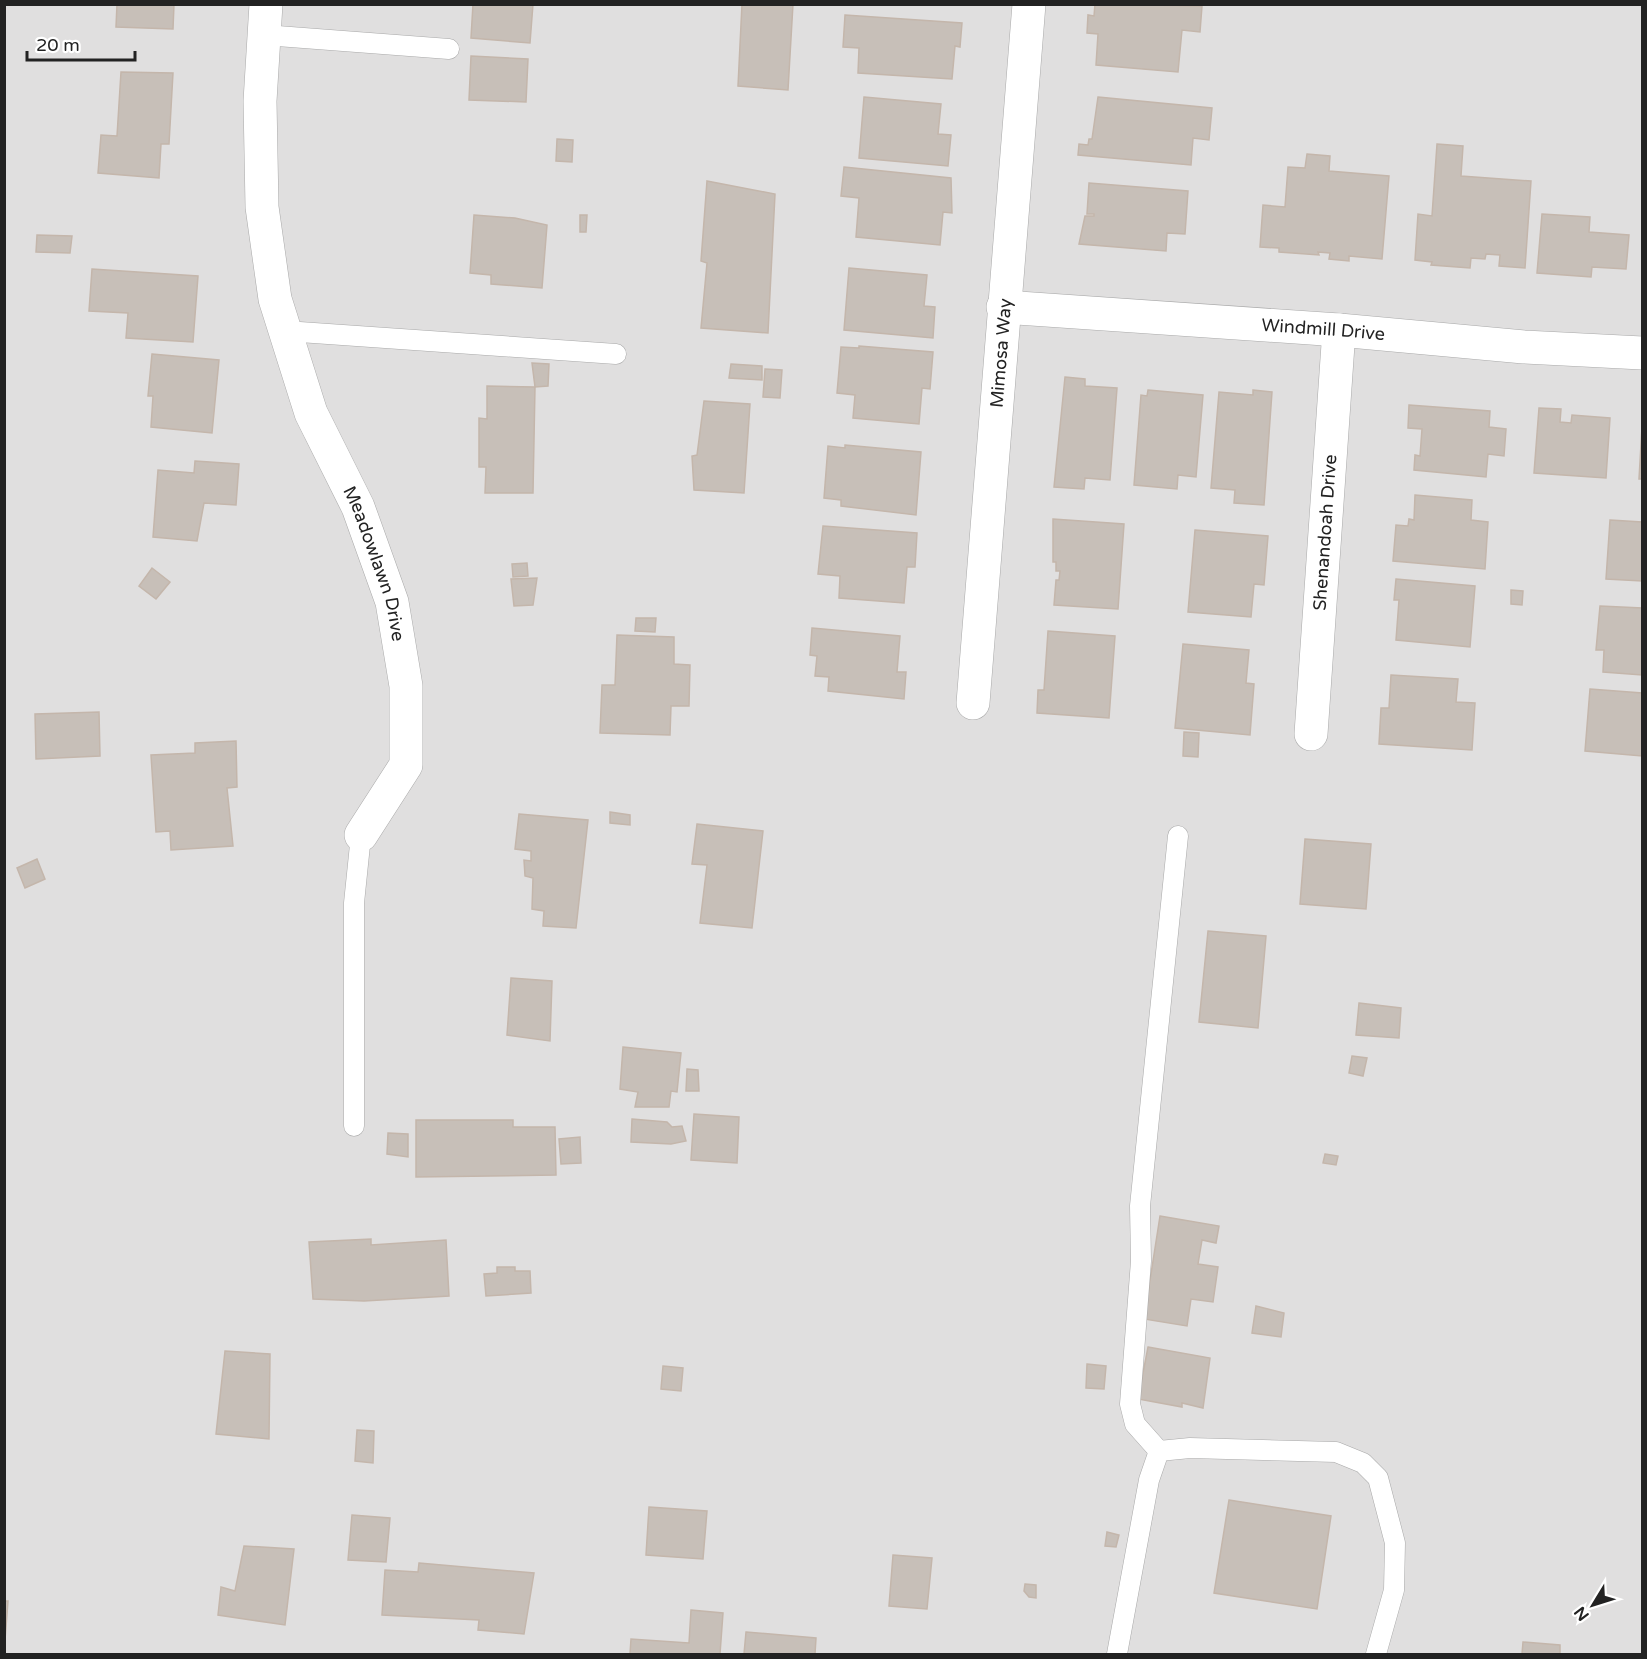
<svg xmlns="http://www.w3.org/2000/svg" width="1647" height="1659" viewBox="0 0 1647 1659" font-family="'Varela Round',sans-serif">
<rect width="100%" height="100%" fill="#f2efe9"/>
<rect fill="#e0dfdf" x="5" y="5" width="1637" height="1649"/>
<g fill="#c7bfb8" stroke="#c4b6ab" stroke-width="1.5">
<polygon points="117,4 174,4 173,29 116,27"/>
<polygon points="473,4 533,4 530,43 471,38"/>
<polygon points="742,4 793,4 788,90 738,86"/>
<polygon points="1095,4 1202,6 1200,32 1182,30 1178,72 1096,65 1098,34 1087,33 1088,15 1094,16"/>
<polygon points="845,15 962,23 960,47 955,46 952,79 858,73 859,48 843,47"/>
<polygon points="471,56 528,59 526,102 469,100"/>
<polygon points="121,72 173,73 169,144 161,144 159,178 98,173 101,135 117,136"/>
<polygon points="864,97 941,104 938,134 951,135 948,166 859,158"/>
<polygon points="1098,97 1212,108 1209,140 1193,138 1191,165 1078,155 1079,144 1088,145 1089,139 1092,139"/>
<polygon points="557,139 573,140 572,162 556,161"/>
<polygon points="1437,144 1463,146 1461,176 1531,181 1525,268 1499,266 1500,255 1486,254 1485,259 1471,258 1470,268 1431,265 1432,262 1415,260 1418,214 1432,216"/>
<polygon points="1307,154 1330,156 1329,171 1389,176 1382,259 1349,256 1349,261 1329,259 1330,253 1318,252 1319,255 1279,252 1279,248 1260,247 1263,205 1285,207 1288,167 1305,168"/>
<polygon points="844,167 951,178 952,213 943,212 940,245 856,237 859,198 841,196"/>
<polygon points="707,181 775,194 768,333 701,328 707,263 701,261"/>
<polygon points="1089,183 1188,191 1185,234 1167,233 1166,251 1079,244 1085,216 1094,216 1094,214 1087,214"/>
<polygon points="1542,214 1590,217 1589,232 1629,235 1626,269 1592,267 1591,277 1537,273"/>
<polygon points="474,215 515,218 547,225 542,288 491,284 491,275 470,273"/>
<polygon points="580,215 587,215 586,232 580,232"/>
<polygon points="37,235 72,236 70,253 36,252"/>
<polygon points="849,268 927,275 924,306 935,307 933,338 844,330"/>
<polygon points="92,269 198,276 193,342 126,338 128,313 89,311"/>
<polygon points="859,346 933,352 930,389 922,388 919,424 853,418 855,395 837,393 841,347 859,348"/>
<polygon points="152,354 219,360 212,433 151,427 153,396 148,396"/>
<polygon points="532,363 549,364 548,386 535,387"/>
<polygon points="731,364 762,366 762,380 729,378"/>
<polygon points="765,369 782,370 780,398 763,397"/>
<polygon points="1065,377 1085,379 1085,386 1117,388 1110,480 1085,478 1084,489 1054,487"/>
<polygon points="487,386 535,387 533,493 485,493 486,467 479,467 479,418 487,419"/>
<polygon points="1148,390 1203,395 1196,477 1178,475 1177,489 1134,485 1141,395 1147,396"/>
<polygon points="1253,390 1272,392 1264,505 1234,503 1235,490 1211,488 1219,392 1253,395"/>
<polygon points="704,401 750,404 744,493 694,490 692,456 697,455"/>
<polygon points="1409,405 1490,411 1489,427 1506,429 1504,456 1488,454 1486,477 1414,470 1415,455 1420,456 1422,429 1408,428"/>
<polygon points="1539,408 1561,409 1560,422 1571,423 1572,415 1610,418 1606,478 1534,473"/>
<polygon points="1642,427 1642,479 1639,479"/>
<polygon points="845,445 921,452 916,515 841,506 841,500 824,498 828,446 845,448"/>
<polygon points="195,461 239,464 236,505 204,503 197,541 153,537 158,470 194,473"/>
<polygon points="1415,495 1472,500 1471,520 1488,522 1485,569 1393,561 1396,525 1408,526 1409,519 1414,520"/>
<polygon points="1053,519 1124,524 1118,609 1054,605 1056,580 1059,580 1060,571 1056,571 1056,562 1053,562"/>
<polygon points="1610,520 1642,522 1642,581 1606,579"/>
<polygon points="823,526 917,533 915,567 907,567 904,603 839,598 840,576 818,574"/>
<polygon points="1195,530 1268,536 1264,585 1254,584 1251,617 1188,612"/>
<polygon points="527,563 528,576 513,577 512,564"/>
<polygon points="152,568 170,582 156,599 139,586"/>
<polygon points="537,578 533,605 514,606 511,579"/>
<polygon points="1396,579 1475,586 1470,647 1396,640 1399,600 1394,600"/>
<polygon points="1511,590 1523,591 1522,605 1511,604"/>
<polygon points="1600,606 1642,608 1642,675 1603,672 1604,650 1596,650"/>
<polygon points="636,618 656,618 655,632 635,631"/>
<polygon points="812,628 900,636 897,672 906,672 904,699 828,691 829,677 815,676 817,656 810,655"/>
<polygon points="1048,631 1115,636 1109,718 1037,713 1038,690 1044,690"/>
<polygon points="617,635 674,637 674,664 690,665 689,706 671,706 670,735 600,733 602,685 615,685"/>
<polygon points="1183,644 1249,650 1246,683 1254,684 1250,735 1175,728"/>
<polygon points="1391,675 1458,679 1456,702 1475,703 1472,750 1379,744 1381,708 1389,708"/>
<polygon points="1590,689 1642,693 1642,756 1585,751"/>
<polygon points="99,712 100,756 36,759 35,714"/>
<polygon points="1184,732 1199,733 1198,757 1183,756"/>
<polygon points="236,741 237,787 227,788 233,846 171,850 170,831 156,832 151,755 195,753 195,743"/>
<polygon points="610,812 630,815 630,825 610,823"/>
<polygon points="519,814 588,820 576,928 543,926 544,911 532,909 533,878 525,876 524,860 531,861 531,851 515,849"/>
<polygon points="697,824 763,831 752,928 700,923 707,865 692,864"/>
<polygon points="1305,839 1371,844 1366,909 1300,904"/>
<polygon points="37,859 45,879 25,888 17,868"/>
<polygon points="1208,931 1266,936 1258,1028 1199,1022"/>
<polygon points="511,978 552,981 550,1041 507,1035"/>
<polygon points="1359,1003 1401,1008 1399,1038 1356,1035"/>
<polygon points="623,1047 681,1053 677,1092 671,1091 669,1107 635,1107 638,1092 620,1089"/>
<polygon points="1352,1056 1367,1058 1363,1076 1349,1073"/>
<polygon points="687,1069 698,1070 699,1091 686,1091"/>
<polygon points="694,1114 739,1117 737,1163 691,1160"/>
<polygon points="632,1119 667,1122 672,1127 682,1126 686,1141 671,1144 631,1142"/>
<polygon points="416,1120 513,1120 513,1127 555,1127 556,1175 416,1177"/>
<polygon points="388,1133 408,1134 408,1157 387,1154"/>
<polygon points="580,1137 581,1163 561,1164 559,1139"/>
<polygon points="1325,1154 1338,1156 1336,1165 1323,1163"/>
<polygon points="1160,1216 1219,1226 1216,1243 1202,1240 1198,1264 1218,1267 1213,1302 1191,1299 1187,1326 1144,1319"/>
<polygon points="371,1239 371,1245 446,1240 449,1296 364,1301 313,1299 309,1242"/>
<polygon points="497,1267 515,1267 515,1271 530,1271 531,1293 486,1296 484,1274 497,1273"/>
<polygon points="1256,1306 1284,1313 1281,1337 1252,1333"/>
<polygon points="1148,1347 1210,1358 1203,1408 1182,1403 1182,1407 1138,1399"/>
<polygon points="225,1351 270,1354 269,1439 216,1434"/>
<polygon points="1087,1364 1106,1366 1104,1389 1086,1388"/>
<polygon points="663,1366 683,1368 681,1391 661,1389"/>
<polygon points="357,1430 374,1431 373,1463 355,1461"/>
<polygon points="1229,1500 1331,1516 1317,1609 1214,1593"/>
<polygon points="649,1507 707,1511 703,1559 646,1555"/>
<polygon points="352,1515 390,1518 386,1562 348,1560"/>
<polygon points="1107,1532 1119,1535 1116,1547 1105,1546"/>
<polygon points="244,1546 294,1549 285,1625 218,1615 221,1587 235,1591"/>
<polygon points="893,1555 932,1558 927,1609 889,1606"/>
<polygon points="419,1563 534,1573 524,1634 478,1630 479,1620 382,1615 385,1570 418,1572"/>
<polygon points="1025,1584 1036,1585 1036,1598 1029,1597 1024,1591"/>
<polygon points="4,1601 8,1601 4,1653"/>
<polygon points="691,1610 723,1613 720,1654 630,1654 631,1639 689,1643"/>
<polygon points="746,1632 816,1638 815,1654 744,1654"/>
<polygon points="1523,1642 1560,1645 1560,1654 1522,1654"/>
</g>
<g fill="none" stroke-linecap="round" stroke-linejoin="round">
<defs>
<g id="service">
<polyline points="264,35 449,49"/>
<polyline points="285,331 616,354"/>
<polyline points="354,1126 354,903 361,835"/>
<polyline points="1159,1451 1135,1424 1130,1404 1141,1261 1140,1206 1178,836"/>
<polyline points="1117,1654 1149,1480 1159,1451 1190,1448 1336,1452 1363,1463 1378,1478 1395,1543 1394,1590 1376,1654"/>
</g>
<g id="minor">
<path id="s1" d="M266,4L260,101L262,207L275,299L311,413L358,507L392,602L406,686V765L361,835"/>
<path id="s2" d="M1003,307L1339,330L1524,347L1642,353"/>
<path id="s3" d="M973,703L1029,4"/>
<path id="s4" d="M1311,734L1339,330"/>
</g>
</defs>
<use href="#service" stroke="#a9a9a9" stroke-width="21"/>
<use href="#minor" stroke="#a9a9a9" stroke-width="34"/>
<use href="#service" stroke="#fff" stroke-width="20"/>
<use href="#minor" stroke="#fff" stroke-width="33"/>
</g>
<g text-anchor="middle" stroke-width="4.5" stroke-linejoin="round" paint-order="stroke">
<g font-size="18" fill="#222" stroke="#fff">
<text dy="6" stroke="none"><textPath href="#s2" startOffset="321">Windmill Drive</textPath></text>
<text dy="6" stroke="none"><textPath href="#s3" startOffset="351">Mimosa Way</textPath></text>
<text dy="6" stroke="none"><textPath href="#s4" startOffset="202">Shenandoah Drive</textPath></text>
<text dy="6" stroke="none"><textPath href="#s1" startOffset="580">Meadowlawn Drive</textPath></text>
</g>
</g>
<rect width="1647" height="1659" fill="none" stroke="#222222" stroke-width="12"/>
<g transform="translate(1593 1605) rotate(232)" stroke="#ffffff" stroke-width="4.5" paint-order="stroke">
<path d="M0-4.5L10 22L0 15L-10 22Z" fill="#222222"/>
<text y="-9" font-size="16" font-weight="bold" text-anchor="middle" fill="#222222">N</text>
</g>
<path d="M27 51v9h108v-9" fill="none" stroke="#222222" stroke-width="3"/>
<text x="36" y="51" font-size="18" fill="#222222" stroke="#ffffff" stroke-width="4.5" paint-order="stroke">20 m</text>
</svg>
